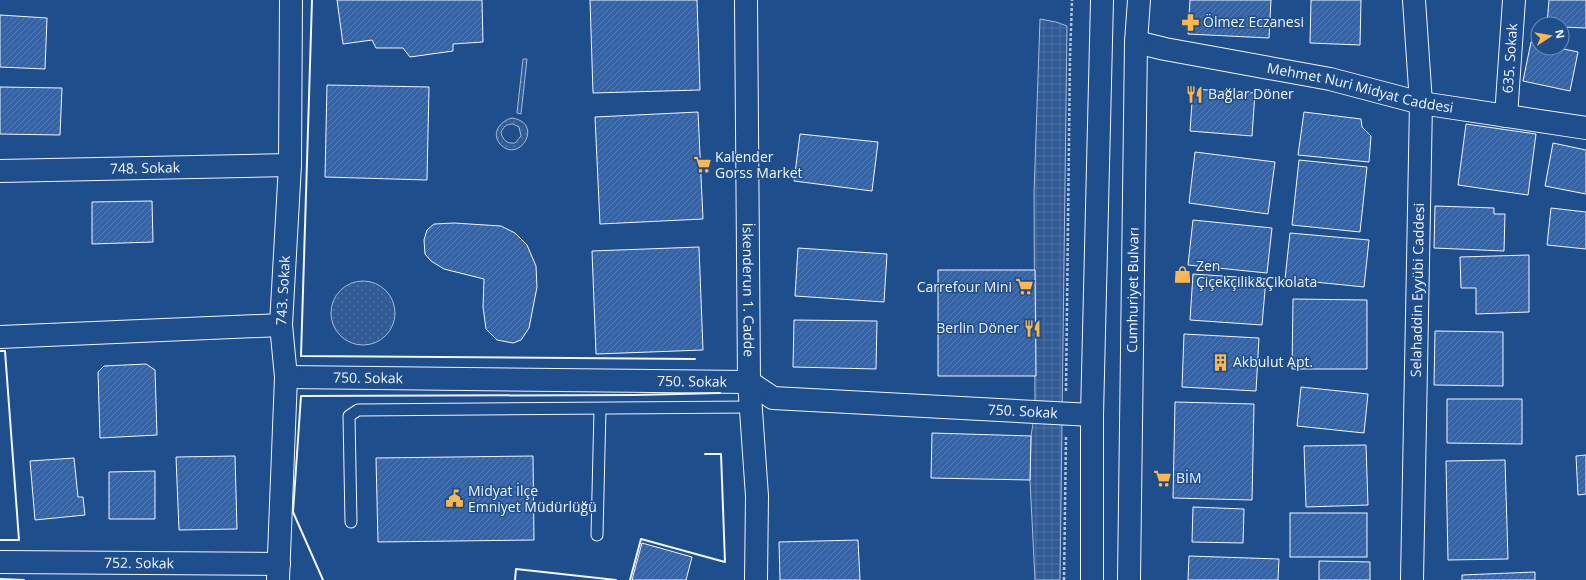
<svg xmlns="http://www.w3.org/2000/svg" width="1586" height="580" viewBox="0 0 1586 580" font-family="'Open Sans',sans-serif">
<defs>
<pattern id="green-dots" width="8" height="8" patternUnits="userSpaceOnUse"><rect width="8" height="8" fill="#305b95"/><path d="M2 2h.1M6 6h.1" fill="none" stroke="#4e73a5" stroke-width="1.8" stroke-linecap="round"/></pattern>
<pattern id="plaza-grid" width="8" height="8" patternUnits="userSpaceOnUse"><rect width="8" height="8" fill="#305b95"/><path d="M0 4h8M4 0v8" fill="none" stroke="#4e73a5"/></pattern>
<pattern id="building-hatch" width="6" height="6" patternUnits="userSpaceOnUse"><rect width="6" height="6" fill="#3563a3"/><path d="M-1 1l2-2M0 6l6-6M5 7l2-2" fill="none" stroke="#537ab1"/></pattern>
</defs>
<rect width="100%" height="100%" fill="#1f4e8c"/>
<g fill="url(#green-dots)" stroke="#a8bbd7" fill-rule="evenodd">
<polygon points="523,59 527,59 521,114 517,113"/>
<path d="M512,118C545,123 519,165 500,144C491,133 500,121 512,118ZM513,124L519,127L521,136L515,143C507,144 503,140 501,133C503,127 506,124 513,124Z"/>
<circle cx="363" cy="313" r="32"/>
</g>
<polygon fill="url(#plaza-grid)" stroke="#a8bbd7" points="1040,19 1056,22 1067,26 1060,580 1035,580 1030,480 1031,436 1035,411 1034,193"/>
<g fill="url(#building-hatch)" stroke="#f2f6ff">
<polygon points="337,0 482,0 483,42 453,44 453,51 410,57 403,48 376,48 372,40 343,44"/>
<polygon points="590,0 697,0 700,90 593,93"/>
<polygon points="1190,0 1271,0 1269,38 1188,34"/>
<polygon points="1311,0 1361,0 1360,45 1310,43"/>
<polygon points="1549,0 1586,0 1586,28 1562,27 1562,24 1547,24"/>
<polygon points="0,15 47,18 45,69 0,67"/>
<polygon points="1531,42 1538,44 1538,48 1559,48 1578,52 1570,91 1523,81"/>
<polygon points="327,85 429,87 427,180 325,177"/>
<polygon points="0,87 62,88 60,135 0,134"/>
<polygon points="1193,89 1255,93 1252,136 1190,131"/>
<polygon points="698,112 703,219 600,224 595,117"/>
<polygon points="1304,112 1361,119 1362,127 1371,136 1369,162 1298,155"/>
<polygon points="1466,124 1536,134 1528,195 1458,185"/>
<polygon points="800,134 878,142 872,191 794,181"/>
<polygon points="1553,143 1586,150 1586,194 1545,186"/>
<polygon points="1195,152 1275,162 1268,214 1189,203"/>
<polygon points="1299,160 1367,167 1360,232 1292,225"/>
<polygon points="152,201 153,242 92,244 92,202"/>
<polygon points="1435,206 1494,208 1494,214 1505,214 1504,251 1434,248"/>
<polygon points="1551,208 1586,212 1586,249 1547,245"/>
<polygon points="1193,220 1272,228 1267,273 1188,265"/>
<polygon points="454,223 501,226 515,233 527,245 536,266 537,287 529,328 521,340 513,343 497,340 486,329 483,307 484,279 444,269 431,261 425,254 424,240 427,230 434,224"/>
<polygon points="1290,233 1369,240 1364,287 1285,279"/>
<polygon points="699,247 703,350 596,354 592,251"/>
<polygon points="798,248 887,254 884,302 795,296"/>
<polygon points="1529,255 1529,312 1476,314 1476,288 1461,288 1460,257"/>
<polygon points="938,270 1035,270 1036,376 938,376"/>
<polygon points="1193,274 1266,279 1262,325 1190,320"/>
<polygon points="1293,299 1367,300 1367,369 1292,369"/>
<polygon points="794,320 877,321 876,369 793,367"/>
<polygon points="1435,331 1503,332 1503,386 1434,385"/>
<polygon points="1184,334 1259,338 1256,391 1182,387"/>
<polygon points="146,364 155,370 157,435 100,438 98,372 104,366"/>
<polygon points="1301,387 1368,394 1364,433 1297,426"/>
<polygon points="1447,399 1522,399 1522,444 1447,443"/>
<polygon points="1175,402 1254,404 1252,500 1173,498"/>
<polygon points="932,433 1031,436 1030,480 931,478"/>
<polygon points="1366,445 1368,505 1306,507 1304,446"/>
<polygon points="1586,455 1586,494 1578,495 1576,456"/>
<polygon points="235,456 237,529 179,530 176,457"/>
<polygon points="533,456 534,540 378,542 376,458"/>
<polygon points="74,458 78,497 83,497 85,515 35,520 30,461"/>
<polygon points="1505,460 1508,559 1448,560 1446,461"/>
<polygon points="155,471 155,519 109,519 109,472"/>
<polygon points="1193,507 1244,509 1243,543 1192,542"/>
<rect x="1290" y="513" width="77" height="44"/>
<polygon points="858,540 860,580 780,580 779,542"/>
<polygon points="642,543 692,557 686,580 632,580"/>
<polygon points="1189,556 1279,559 1278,580 1188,580"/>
<polygon points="1319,561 1370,562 1370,580 1319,580"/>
<polygon points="1535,572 1535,580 1462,580 1462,575"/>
</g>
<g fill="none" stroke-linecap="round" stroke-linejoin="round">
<defs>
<g id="service">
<polyline points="351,522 349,416 358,410 751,407"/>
<polyline points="597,535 600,409"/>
</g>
<g id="minor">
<path id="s1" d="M1506,116L1514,0"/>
<path id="s2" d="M0,171L290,165"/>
<polyline points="0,337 281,325"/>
<path id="s3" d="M286,377L749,382L773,398L1092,415"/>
<path id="s4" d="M0,562L279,564"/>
<path id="s5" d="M278,580L286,377L281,325L290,165L291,0"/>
</g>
<g id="tertiary">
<path id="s6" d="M746,0L749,382L757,496L756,580"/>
<path id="s7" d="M1136,42L1165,49L1330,79L1421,103L1586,128"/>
<path id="s8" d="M1412,580L1421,103L1414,0"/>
</g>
<g id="primary">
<polyline points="1092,580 1092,415 1102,0"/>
<path id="s9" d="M1129,580L1136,42L1139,0"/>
</g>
</defs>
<use href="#service" stroke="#f2f6ff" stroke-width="13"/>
<use href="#minor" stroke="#f2f6ff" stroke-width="24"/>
<use href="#tertiary" stroke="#f2f6ff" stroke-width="24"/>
<use href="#primary" stroke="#f2f6ff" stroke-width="24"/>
<g stroke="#b3c4dc" stroke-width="2.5" stroke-dasharray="3 2" stroke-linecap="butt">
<polyline points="1066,391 1070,57 1072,0"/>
<polyline points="1064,580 1066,436"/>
</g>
<use href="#service" stroke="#1f4e8c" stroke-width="11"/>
<use href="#minor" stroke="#1f4e8c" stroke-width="22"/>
<use href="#tertiary" stroke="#1f4e8c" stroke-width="22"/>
<use href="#primary" stroke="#1f4e8c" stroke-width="22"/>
<g stroke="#f2f6ff" stroke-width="2">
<polyline points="312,0 301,356 695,359"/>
<polyline points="0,351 5,351 19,540 0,540"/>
<polyline points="0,579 24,580"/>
<polyline points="323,580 293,512 301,396 635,395 720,393"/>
<polyline points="515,580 516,569 616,580"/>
<polyline points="630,580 641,539 725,562 721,454 705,454"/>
</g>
</g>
<defs>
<symbol id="pharmacy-bare" viewBox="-9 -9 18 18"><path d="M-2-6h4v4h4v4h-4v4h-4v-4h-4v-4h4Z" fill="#ffb74d" stroke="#1f4e8c" stroke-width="2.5" paint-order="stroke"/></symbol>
<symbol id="restaurant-bare" viewBox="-9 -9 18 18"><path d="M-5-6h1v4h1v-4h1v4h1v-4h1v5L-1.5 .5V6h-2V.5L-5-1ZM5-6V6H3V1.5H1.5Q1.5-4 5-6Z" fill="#ffb74d" stroke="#1f4e8c" stroke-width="2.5" paint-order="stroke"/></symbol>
<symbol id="supermarket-bare" viewBox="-9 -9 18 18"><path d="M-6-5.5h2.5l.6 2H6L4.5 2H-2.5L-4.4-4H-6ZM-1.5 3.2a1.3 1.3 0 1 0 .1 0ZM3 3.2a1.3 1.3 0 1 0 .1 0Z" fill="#ffb74d" stroke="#1f4e8c" stroke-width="2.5" paint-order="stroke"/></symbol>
<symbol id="shop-bare" viewBox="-9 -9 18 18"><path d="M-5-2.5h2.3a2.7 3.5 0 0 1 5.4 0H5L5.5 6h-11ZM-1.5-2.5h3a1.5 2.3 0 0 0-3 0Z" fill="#ffb74d" stroke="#1f4e8c" stroke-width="2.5" paint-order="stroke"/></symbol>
<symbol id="building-bare" viewBox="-9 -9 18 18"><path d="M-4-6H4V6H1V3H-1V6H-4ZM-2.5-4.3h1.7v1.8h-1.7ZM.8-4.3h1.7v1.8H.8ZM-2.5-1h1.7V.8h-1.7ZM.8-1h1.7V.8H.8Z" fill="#ffb74d" stroke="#1f4e8c" stroke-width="2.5" paint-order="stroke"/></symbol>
<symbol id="civic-bare" viewBox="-9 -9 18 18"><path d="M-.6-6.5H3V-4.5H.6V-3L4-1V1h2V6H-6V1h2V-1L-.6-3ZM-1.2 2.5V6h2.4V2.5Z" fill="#ffb74d" stroke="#1f4e8c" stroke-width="2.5" paint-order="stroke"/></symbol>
</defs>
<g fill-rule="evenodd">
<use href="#pharmacy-bare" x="1178" y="10" width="25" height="25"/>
<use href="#restaurant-bare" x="1182" y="82" width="25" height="25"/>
<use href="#supermarket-bare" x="690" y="152" width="25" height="25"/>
<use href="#shop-bare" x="1170" y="262" width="25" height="25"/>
<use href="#supermarket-bare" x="1012" y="274" width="25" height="25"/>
<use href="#restaurant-bare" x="1020" y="316" width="25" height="25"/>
<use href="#building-bare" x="1208" y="350" width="25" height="25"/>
<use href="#supermarket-bare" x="1150" y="466" width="25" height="25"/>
<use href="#civic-bare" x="442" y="486" width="25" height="25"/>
</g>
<g text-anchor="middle" stroke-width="3" stroke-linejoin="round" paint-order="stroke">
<g font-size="14" fill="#f2f6ff" stroke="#1f4e8c" text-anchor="start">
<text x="1203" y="27">Ölmez Eczanesi</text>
<text x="1208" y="99">Bağlar Döner</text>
<text x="715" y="162">Kalender<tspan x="715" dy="16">Gorss Market</tspan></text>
<text x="1196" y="271">Zen<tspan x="1196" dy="16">Çiçekçilik&amp;Çikolata</tspan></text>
<text x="1012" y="292" text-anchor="end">Carrefour Mini</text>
<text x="1019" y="333" text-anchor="end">Berlin Döner</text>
<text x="1233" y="367">Akbulut Apt.</text>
<text x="1176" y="483">BİM</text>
<text x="468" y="496">Midyat İlçe<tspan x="468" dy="16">Emniyet Müdürlüğü</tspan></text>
</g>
<g font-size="14" fill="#f2f6ff" stroke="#1f4e8c">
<text dy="5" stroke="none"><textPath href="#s1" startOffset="58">635. Sokak</textPath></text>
<text dy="5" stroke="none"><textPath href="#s7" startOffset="229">Mehmet Nuri Midyat Caddesi</textPath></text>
<text dy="5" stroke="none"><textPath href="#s2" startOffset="145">748. Sokak</textPath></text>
<text dy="5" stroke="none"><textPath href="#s5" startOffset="290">743. Sokak</textPath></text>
<text dy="5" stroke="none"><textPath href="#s6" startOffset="290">İskenderun 1. Cadde</textPath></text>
<text dy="5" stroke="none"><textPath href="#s9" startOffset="290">Cumhuriyet Bulvarı</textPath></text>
<text dy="5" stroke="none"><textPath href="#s8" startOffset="290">Selahaddin Eyyübi Caddesi</textPath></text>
<text dy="5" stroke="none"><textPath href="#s3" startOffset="82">750. Sokak</textPath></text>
<text dy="5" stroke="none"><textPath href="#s3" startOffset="406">750. Sokak</textPath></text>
<text dy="5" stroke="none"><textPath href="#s3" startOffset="742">750. Sokak</textPath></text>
<text dy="5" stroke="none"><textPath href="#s4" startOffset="139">752. Sokak</textPath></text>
</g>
</g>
<g transform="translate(1550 36) rotate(78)"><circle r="19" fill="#1f4e8c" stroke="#7391ba"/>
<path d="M0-3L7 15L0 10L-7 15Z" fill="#ffb74d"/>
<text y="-6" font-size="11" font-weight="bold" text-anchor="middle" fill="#f2f6ff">N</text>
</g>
</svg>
